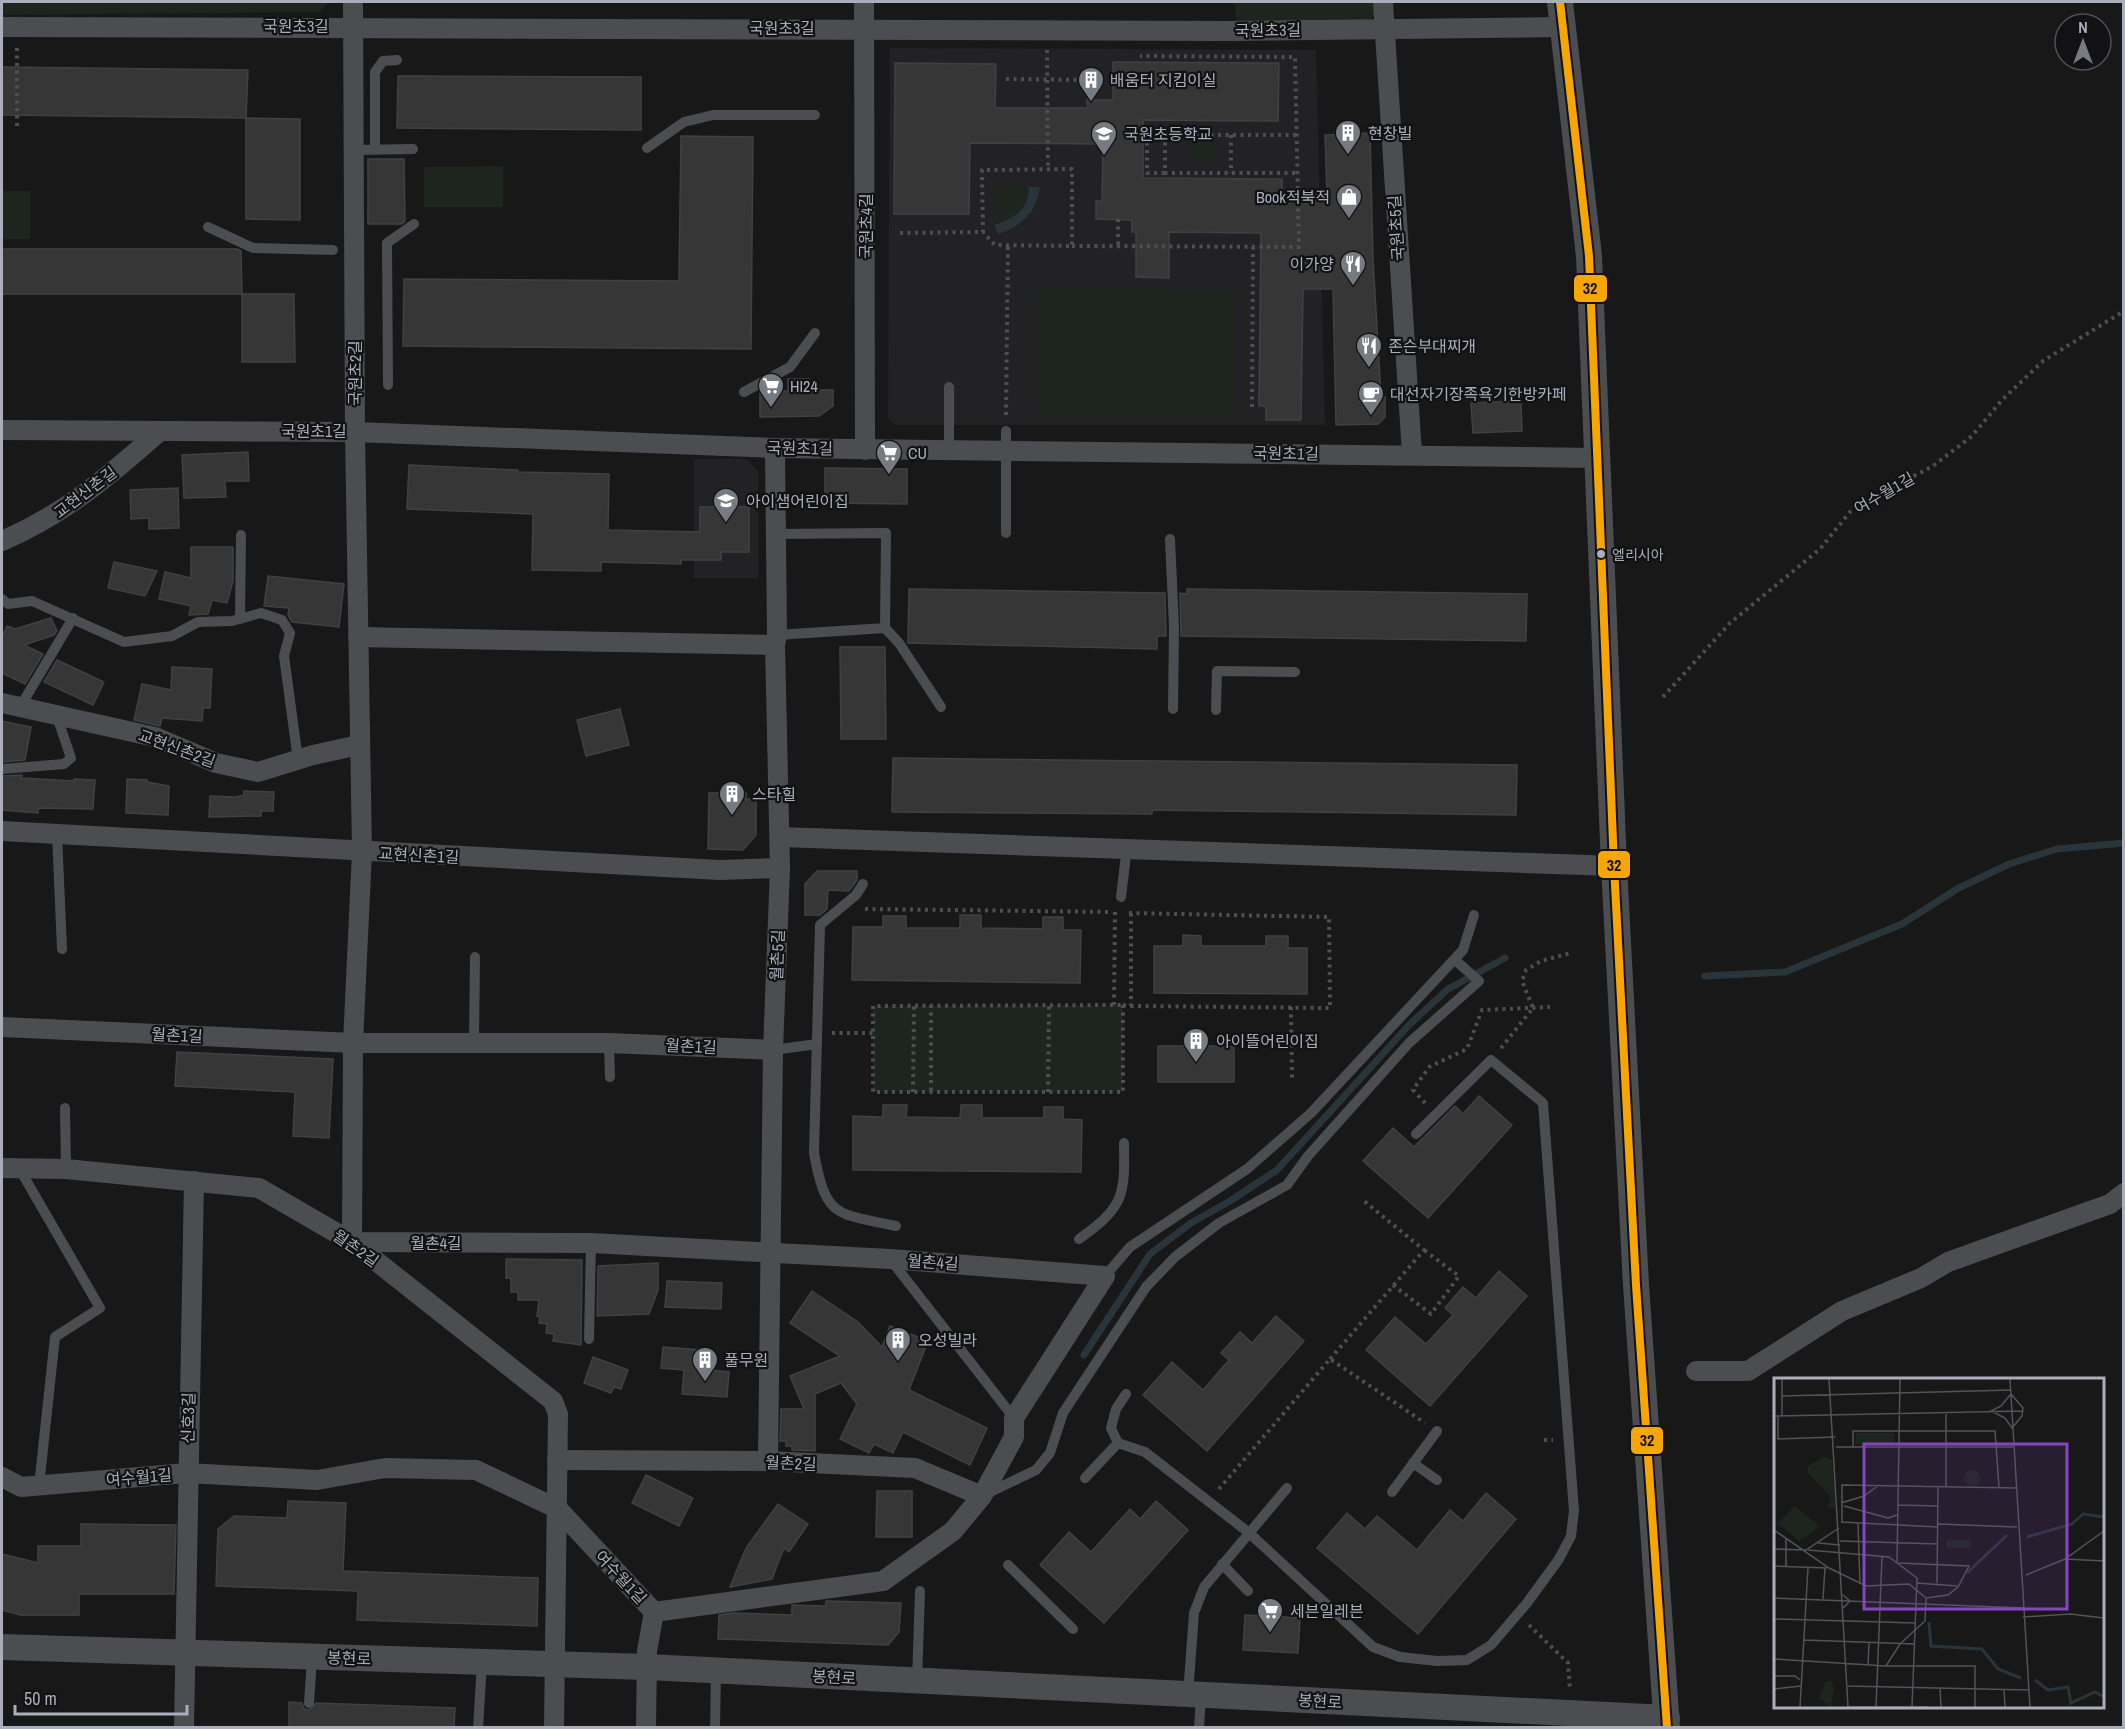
<svg xmlns="http://www.w3.org/2000/svg" width="2125" height="1729" viewBox="0 0 2125 1729" font-family="'Archivo Narrow','Noto Sans KR',sans-serif">
<rect width="100%" height="100%" fill="#181818"/>
<g fill="#222224">
<polygon points="890,48 1316,50 1325,425 895,425 888,418"/>
<polygon points="694,459 746,459 758,471 758,578 694,578"/>
</g>
<g fill="#1e251f">
<polygon points="2,2 329,2 320,12 2,15"/>
<polygon points="1235,2 1375,2 1375,15 1365,24 1236,26"/>
<circle cx="1205" cy="151" r="13"/>
<polygon points="503,166 503,207 424,207 424,167"/>
<path d="M995,187H1029C1029,210 1015,218 994,225Z"/>
<rect x="2" y="191" width="28" height="48"/>
<polygon points="1037,289 1234,291 1233,413 1036,412"/>
<polygon points="1123,1005 1123,1092 873,1092 873,1006"/>
</g>
<path fill="#2a343b" d="M1029,187H1040C1036,213 1022,226 998,234L994,225C1015,218 1029,210 1029,187Z"/>
<g fill="none" stroke-linecap="round" stroke-linejoin="round">
<g stroke="#2a343b" stroke-width="7">
<polyline points="1705,976 1785,972 1902,924 1957,889 2009,864 2057,849 2124,843"/>
<polyline points="1084,1355 1150,1254 1191,1223 1230,1201 1277,1170 1410,1024 1448,989 1505,958"/>
</g>
</g>
<g fill="#363637" stroke="#404144" stroke-width="1.5">
<polygon points="1113,62 1279,63 1278,121 1143,120 1143,178 1282,179 1282,193 1327,194 1325,135 1370,133 1373,259 1381,397 1385,397 1385,417 1378,424 1336,425 1333,289 1303,289 1301,420 1266,420 1266,406 1259,406 1261,233 1169,232 1169,278 1136,277 1136,232 1132,232 1132,220 1096,219 1096,201 1102,201 1103,144 970,143 969,214 894,214 895,63 996,64 995,108 1088,108 1087,100 1113,100"/>
<polygon points="2,67 248,70 246,118 2,115"/>
<polygon points="398,76 641,77 641,130 397,128"/>
<polygon points="246,118 300,119 300,220 246,219"/>
<polygon points="681,136 753,137 751,349 403,346 404,279 679,281"/>
<polygon points="368,159 404,159 405,221 402,224 368,224"/>
<polygon points="2,249 237,249 241,251 242,294 2,294"/>
<polygon points="242,294 294,294 295,362 242,362"/>
<polygon points="788,379 809,379 809,390 833,390 833,406 819,416 760,417 760,392 788,391"/>
<polygon points="1521,401 1522,431 1473,433 1471,403"/>
<polygon points="248,452 249,481 225,481 226,497 184,498 182,455"/>
<polygon points="409,465 518,470 518,472 609,474 608,530 700,532 700,507 749,507 749,552 721,552 721,560 681,560 681,564 601,562 601,571 532,570 533,514 407,509"/>
<polygon points="825,468 907,469 907,504 825,503"/>
<polygon points="178,488 179,528 149,529 149,518 131,519 130,490"/>
<polygon points="191,547 233,547 233,581 227,603 212,600 208,614 189,615 191,606 159,599 165,572 191,578"/>
<polygon points="114,562 157,571 145,596 108,588"/>
<polygon points="268,576 344,584 339,627 292,622 288,615 289,608 264,606"/>
<polygon points="909,589 1165,593 1166,636 1157,636 1157,649 908,643"/>
<polygon points="1187,589 1527,594 1526,641 1181,636 1180,593 1187,594"/>
<polygon points="51,618 57,631 54,635 24,645 43,654 25,684 2,673 2,634 3,635 7,626 15,629"/>
<polygon points="840,647 885,647 886,739 841,739"/>
<polygon points="57,660 104,682 93,705 44,682"/>
<polygon points="172,667 212,669 210,708 203,708 202,721 162,718 160,726 134,720 142,684 171,690"/>
<polygon points="620,709 629,745 586,756 577,720"/>
<polygon points="2,721 31,727 25,760 2,762"/>
<polygon points="893,758 1517,765 1516,815 1152,810 1152,814 892,812"/>
<polygon points="22,775 21,778 74,781 74,779 95,780 93,809 38,808 38,813 2,810 2,776"/>
<polygon points="127,779 147,780 147,782 169,786 168,815 126,813"/>
<polygon points="244,791 274,792 273,811 261,811 261,816 209,817 210,796 236,797 244,795"/>
<polygon points="709,793 746,793 746,799 756,799 756,835 743,850 708,849"/>
<polygon points="817,871 857,871 857,880 849,891 828,890 827,909 820,915 805,915 805,884"/>
<polygon points="960,915 981,915 981,928 1043,929 1043,917 1063,917 1063,930 1081,930 1080,983 852,980 853,927 883,927 883,916 906,916 906,928 960,928"/>
<polygon points="1183,935 1201,936 1201,946 1266,946 1266,936 1288,936 1288,948 1307,948 1307,994 1154,993 1154,946 1183,946"/>
<rect x="1158" y="1046" width="76" height="36"/>
<polygon points="177,1052 333,1059 329,1138 293,1136 295,1092 175,1086"/>
<polygon points="1479,1096 1512,1125 1428,1218 1363,1161 1393,1128 1414,1147 1455,1106 1463,1114"/>
<polygon points="883,1105 907,1105 906,1117 960,1118 961,1105 982,1105 982,1118 1044,1118 1044,1107 1063,1107 1063,1119 1082,1120 1081,1172 853,1170 853,1116 883,1117"/>
<polygon points="506,1259 582,1260 581,1345 553,1341 554,1334 546,1333 547,1324 539,1323 540,1317 537,1316 539,1300 518,1300 518,1292 511,1292 511,1278 506,1278"/>
<polygon points="658,1263 658,1290 649,1314 597,1316 598,1266"/>
<polygon points="1499,1271 1527,1296 1430,1406 1366,1350 1395,1317 1426,1344 1453,1315 1445,1308 1463,1287 1476,1298"/>
<polygon points="667,1281 722,1283 721,1309 665,1307"/>
<polygon points="812,1291 858,1322 882,1347 890,1326 928,1341 909,1390 987,1428 970,1465 903,1432 893,1453 874,1444 869,1453 840,1439 857,1404 841,1383 815,1394 815,1451 792,1450 792,1446 786,1446 786,1441 780,1441 781,1409 804,1409 790,1376 840,1356 790,1323"/>
<polygon points="1276,1316 1304,1341 1207,1451 1143,1395 1172,1362 1203,1390 1229,1360 1221,1353 1240,1332 1252,1343"/>
<polygon points="663,1347 702,1350 701,1369 729,1372 727,1397 682,1394 684,1370 661,1368"/>
<polygon points="593,1357 628,1370 621,1389 614,1387 611,1393 584,1383"/>
<polygon points="646,1475 693,1498 679,1526 632,1503"/>
<polygon points="877,1491 912,1491 912,1537 876,1537"/>
<polygon points="1486,1493 1516,1519 1418,1634 1317,1548 1347,1513 1365,1529 1377,1516 1417,1550 1450,1510 1463,1521"/>
<polygon points="288,1501 346,1503 343,1571 538,1578 537,1626 357,1620 358,1591 216,1586 218,1529 234,1516 287,1518"/>
<polygon points="1156,1501 1188,1530 1104,1623 1040,1565 1069,1532 1091,1552 1130,1509 1140,1519"/>
<polygon points="778,1504 808,1524 789,1552 784,1548 772,1579 730,1587 746,1548"/>
<polygon points="81,1524 176,1525 174,1594 79,1594 79,1615 20,1615 2,1610 2,1554 38,1563 38,1546 81,1546"/>
<polygon points="826,1601 901,1603 899,1632 888,1645 718,1639 719,1615 734,1613 792,1615 792,1605 826,1606"/>
<polygon points="1245,1615 1300,1618 1298,1653 1243,1650"/>
<polygon points="289,1702 302,1703 304,1709 309,1710 316,1703 455,1708 454,1728 289,1728"/>
</g>
<g fill="none" stroke-linecap="round" stroke-linejoin="round">
<g stroke="#4e4f53" stroke-width="4" stroke-dasharray="3 4.5" stroke-linecap="butt">
<polyline points="1047,50 1048,169"/>
<polyline points="1006,79 1087,80"/>
<polyline points="17,126 17,46"/>
<polyline points="1143,135 1298,135"/>
<polyline points="1147,135 1147,173 1165,173"/>
<polyline points="1165,135 1165,173 1299,173"/>
<polyline points="1231,135 1231,173"/>
<polyline points="1118,219 1118,246"/>
<polyline points="900,233 983,232 982,170 1072,169 1072,246 995,245 983,232"/>
<polyline points="1072,246 1299,247 1295,57 1140,56"/>
<polyline points="1252,407 1253,247"/>
<polyline points="1006,415 1008,245"/>
<polyline points="1663,697 1730,623 1820,549 1853,508 1933,466 1972,436 2002,400 2043,361 2124,311"/>
<polyline points="865,909 1112,912"/>
<polyline points="1129,913 1329,917 1330,1008 1131,1006"/>
<polyline points="931,1005 931,1092"/>
<polyline points="1114,1005 1115,912"/>
<polygon points="1123,1005 1123,1092 873,1092 873,1006"/>
<polyline points="1123,1005 1131,1006 1131,913"/>
<polyline points="1291,1007 1292,1078"/>
<polyline points="832,1033 873,1033"/>
<polyline points="1501,1048 1533,1008 1522,981 1526,970 1541,961 1571,953"/>
<polyline points="913,1092 914,1006"/>
<polyline points="1048,1092 1049,1005"/>
<polyline points="1425,1103 1413,1090 1429,1067 1467,1049 1482,1010 1550,1007"/>
<polyline points="1393,1285 1431,1314 1459,1276 1424,1250"/>
<polyline points="1330,1359 1424,1250 1364,1201"/>
<polyline points="1544,1440 1553,1440"/>
<polyline points="1219,1489 1330,1359 1425,1423"/>
<polyline points="1529,1625 1568,1663 1570,1691"/>
</g>
<g stroke="#4c4d51" stroke-width="10">
<polyline points="647,148 684,122 713,115 815,115"/>
<polyline points="375,149 375,72 383,61 397,60"/>
<polyline points="354,150 413,149"/>
<polyline points="208,227 253,248 333,250"/>
<polyline points="388,385 387,243 414,224"/>
<polyline points="744,392 790,367 815,333"/>
<polyline points="1006,431 1006,533"/>
<polyline points="949,450 949,387"/>
<polyline points="776,534 886,533 885,628 777,635"/>
<polyline points="1170,539 1174,626 1173,709"/>
<polyline points="2,599 8,604 32,601 124,642 172,636 198,622 232,621 261,613 282,620 290,633 284,656 298,760"/>
<polyline points="240,619 241,535"/>
<polyline points="885,628 899,643 941,707"/>
<polyline points="20,707 73,618"/>
<polyline points="1216,710 1217,671 1295,672"/>
<polyline points="2,769 64,764 71,758 56,714"/>
<polyline points="57,834 62,949"/>
<path d="M863,884L856,895L820,925L814,1153C826,1218 835,1213 896,1226"/>
<polyline points="1121,897 1127,847"/>
<polyline points="474,1043 475,957"/>
<polyline points="609,1043 610,1077"/>
<polyline points="773,1050 817,1044"/>
<polyline points="65,1108 66,1169"/>
<polyline points="19,1168 100,1308 55,1337 39,1486"/>
<path d="M1079,1239C1124,1207 1125,1196 1124,1143"/>
<polyline points="890,1259 1014,1418"/>
<polyline points="1105,1276 1130,1247 1247,1169 1311,1113 1463,950 1474,915"/>
<polyline points="589,1339 591,1243"/>
<polyline points="1126,1394 1116,1409 1111,1428 1118,1443 1145,1452 1248,1532 1373,1647 1400,1657 1437,1661 1467,1660 1491,1645 1527,1603 1559,1559 1571,1536 1574,1511 1543,1103 1491,1060 1416,1134"/>
<polyline points="1413,1463 1437,1480"/>
<polyline points="1085,1478 1118,1443"/>
<polyline points="1392,1492 1437,1431"/>
<polyline points="986,1494 1036,1470 1050,1453 1063,1413 1146,1287 1175,1257 1219,1223 1287,1185 1308,1156 1409,1043 1479,981 1455,960"/>
<polyline points="1222,1564 1248,1591"/>
<polyline points="1008,1565 1073,1629"/>
<polyline points="917,1681 920,1591"/>
<polyline points="1188,1695 1194,1613 1204,1587 1287,1488"/>
<polyline points="309,1703 312,1658"/>
<polyline points="478,1728 482,1663"/>
<polyline points="715,1728 716,1671"/>
<polyline points="1199,1728 1201,1696"/>
</g>
<g stroke="#4c4d51" stroke-width="20">
<polyline points="864,2 865,450"/>
<polyline points="1383,2 1412,454"/>
<polyline points="2,27 1229,31 1562,27"/>
<polyline points="2,430 355,432 775,448 1599,458"/>
<path d="M2,541C65,514 109,476 160,431"/>
<polyline points="358,637 775,645"/>
<polyline points="2,703 155,737 216,763 258,772 313,755 359,745"/>
<polyline points="2,831 720,870 780,868"/>
<polyline points="780,837 1614,866"/>
<polyline points="2,1027 353,1043 609,1043 773,1050"/>
<polyline points="2,1168 66,1169 259,1188 352,1242 553,1401 558,1414 554,1728"/>
<polyline points="1696,1371 1748,1371 1842,1311 1921,1278 1948,1262 2110,1204 2124,1193"/>
<polyline points="557,1460 768,1461 915,1468 982,1496"/>
<polyline points="768,1461 773,1050 780,868 775,645 777,635 775,448"/>
<polyline points="2,1477 21,1487 187,1473 317,1480 385,1468 476,1470 558,1509 654,1612 883,1581 953,1531 982,1496 1014,1437 1014,1418 1105,1276 890,1259 591,1243 352,1242 353,1043 362,852 355,432 353,2"/>
<polyline points="184,1728 194,1181"/>
<polyline points="646,1728 647,1651 654,1612"/>
</g>
<g stroke="#4c4d51" stroke-width="26">
<polyline points="1560,2 1589,256 1614,866 1636,1285 1667,1728"/>
<polyline points="2,1647 647,1667 1667,1718"/>
</g>
<defs>
<polyline id="bus-1" points="1560,2 1589,256 1614,866 1636,1285 1667,1728"/>
</defs>
<use href="#bus-1" stroke="#121214" stroke-width="12"/>
<use href="#bus-1" stroke="#f7a600" stroke-width="8"/>
</g>
<defs>
<symbol id="building-pin" viewBox="-11 -11 22 30"><path d="M0 17L-7.5 6A9.5 9.5 0 1 1 7.5 6Z" fill="#767a81" stroke="#121214"/><path d="M-4-6H4V6H1V3H-1V6H-4ZM-2.5-4.3h1.7v1.8h-1.7ZM.8-4.3h1.7v1.8H.8ZM-2.5-1h1.7V.8h-1.7ZM.8-1h1.7V.8H.8Z" fill="#fff"/></symbol>
<symbol id="school-pin" viewBox="-11 -11 22 30"><path d="M0 17L-7.5 6A9.5 9.5 0 1 1 7.5 6Z" fill="#767a81" stroke="#121214"/><path d="M0-5L7-2L0 1L-7-2ZM-4 1L0 2.5L4 1V4Q0 6-4 4Z" fill="#fff"/></symbol>
<symbol id="shop-pin" viewBox="-11 -11 22 30"><path d="M0 17L-7.5 6A9.5 9.5 0 1 1 7.5 6Z" fill="#767a81" stroke="#121214"/><path d="M-5-2.5h2.3a2.7 3.5 0 0 1 5.4 0H5L5.5 6h-11ZM-1.5-2.5h3a1.5 2.3 0 0 0-3 0Z" fill="#fff"/></symbol>
<symbol id="restaurant-pin" viewBox="-11 -11 22 30"><path d="M0 17L-7.5 6A9.5 9.5 0 1 1 7.5 6Z" fill="#767a81" stroke="#121214"/><path d="M-5-6h1v4h1v-4h1v4h1v-4h1v5L-1.5 .5V6h-2V.5L-5-1ZM5-6V6H3V1.5H1.5Q1.5-4 5-6Z" fill="#fff"/></symbol>
<symbol id="supermarket-pin" viewBox="-11 -11 22 30"><path d="M0 17L-7.5 6A9.5 9.5 0 1 1 7.5 6Z" fill="#767a81" stroke="#121214"/><path d="M-6-5.5h2.5l.6 2H6L4.5 2H-2.5L-4.4-4H-6ZM-1.5 3.2a1.3 1.3 0 1 0 .1 0ZM3 3.2a1.3 1.3 0 1 0 .1 0Z" fill="#fff"/></symbol>
<symbol id="cafe-pin" viewBox="-11 -11 22 30"><path d="M0 17L-7.5 6A9.5 9.5 0 1 1 7.5 6Z" fill="#767a81" stroke="#121214"/><path d="M-5.5-4.5H6V0H3Q3 3.5 0 3.5H-2.5Q-5.5 3.5-5.5 0ZM3-3.2v2h1.7v-2ZM-6 4.5H4V6H-6Z" fill="#fff"/></symbol>
</defs>
<g fill-rule="evenodd">
<use href="#building-pin" x="1076" y="65" width="30" height="40"/>
<use href="#building-pin" x="1333" y="118" width="30" height="40"/>
<use href="#school-pin" x="1089" y="119" width="30" height="40"/>
<use href="#shop-pin" x="1334" y="182" width="30" height="40"/>
<use href="#restaurant-pin" x="1338" y="249" width="30" height="40"/>
<use href="#restaurant-pin" x="1354" y="331" width="30" height="40"/>
<use href="#supermarket-pin" x="756" y="371" width="30" height="40"/>
<use href="#cafe-pin" x="1356" y="379" width="30" height="40"/>
<use href="#supermarket-pin" x="874" y="438" width="30" height="40"/>
<use href="#school-pin" x="711" y="486" width="30" height="40"/>
<use href="#building-pin" x="717" y="779" width="30" height="40"/>
<use href="#building-pin" x="1181" y="1026" width="30" height="40"/>
<use href="#building-pin" x="883" y="1325" width="30" height="40"/>
<use href="#building-pin" x="690" y="1345" width="30" height="40"/>
<use href="#supermarket-pin" x="1255" y="1596" width="30" height="40"/>
</g>
<circle fill="#a9aeba" stroke="#121214" stroke-width="2" cx="1601" cy="554" r="5"/>
<g text-anchor="middle" stroke-width="4.5" stroke-linejoin="round" paint-order="stroke">
<g font-size="14" fill="#a9aeba" stroke="#121214" text-anchor="start">
<text x="1612" y="560">엘리시아</text>
</g>
<g font-size="16" fill="#a9aeba" stroke="#121214">
<text x="296" y="32">국원초3길</text>
<text x="782" y="34">국원초3길</text>
<text transform="translate(1268 30) rotate(-1)" y="6">국원초3길</text>
<text transform="translate(866 226) rotate(-90)" y="6">국원초4길</text>
<text transform="translate(1396 228) rotate(-94)" y="6">국원초5길</text>
<text transform="translate(355 373) rotate(-90)" y="6">국원초2길</text>
<text x="314" y="437">국원초1길</text>
<text transform="translate(800 448) rotate(1)" y="6">국원초1길</text>
<text transform="translate(1286 453) rotate(1)" y="6">국원초1길</text>
<text transform="translate(85 492) rotate(-37)" y="6">교현신촌길</text>
<text transform="translate(1884 493) rotate(-30)" y="6">여수월1길</text>
<text transform="translate(177 748) rotate(20)" y="6">교현신촌2길</text>
<text transform="translate(419 855) rotate(3)" y="6">교현신촌1길</text>
<text transform="translate(777 955) rotate(-88)" y="6">월촌5길</text>
<text transform="translate(177 1035) rotate(3)" y="6">월촌1길</text>
<text transform="translate(691 1046) rotate(3)" y="6">월촌1길</text>
<text x="436" y="1249">월촌4길</text>
<text transform="translate(356 1248) rotate(35)" y="6">월촌2길</text>
<text transform="translate(933 1262) rotate(4)" y="6">월촌4길</text>
<text transform="translate(188 1418) rotate(-89)" y="6">신호3길</text>
<text transform="translate(791 1463) rotate(2)" y="6">월촌2길</text>
<text transform="translate(139 1477) rotate(-5)" y="6">여수월1길</text>
<text transform="translate(621 1577) rotate(47)" y="6">여수월1길</text>
<text transform="translate(349 1658) rotate(2)" y="6">봉현로</text>
<text transform="translate(834 1677) rotate(3)" y="6">봉현로</text>
<text transform="translate(1320 1701) rotate(3)" y="6">봉현로</text>
</g>
<g font-size="16" fill="#a9aeba" stroke="#121214" text-anchor="start">
<text x="1110" y="86">배움터 지킴이실</text>
<text x="1368" y="139">현창빌</text>
<text x="1124" y="140">국원초등학교</text>
<text x="1330" y="203" text-anchor="end">Book적북적</text>
<text x="1334" y="270" text-anchor="end">이가양</text>
<text x="1388" y="352">존슨부대찌개</text>
<text x="790" y="392">HI24</text>
<text x="1390" y="400">대선자기장족욕기한방카페</text>
<text x="908" y="459">CU</text>
<text x="746" y="507">아이샘어린이집</text>
<text x="752" y="800">스타힐</text>
<text x="1216" y="1047">아이뜰어린이집</text>
<text x="918" y="1346">오성빌라</text>
<text x="724" y="1366">풀무원</text>
<text x="1290" y="1617">세븐일레븐</text>
</g>
</g>
<g transform="translate(1774 1378)">
<rect width="330" height="330" fill="#181818"/>
<path d="M120,55V67L81,66L82,55ZM50,78L58,82L61,129L58,130L54,129L57,119L34,95V88ZM190 100a8 8 0 1 1 16 0a8 8 0 1 1-16 0ZM21,128L46,149L25,163L4,145ZM173,162H197V170H173ZM52,303H58L60,312L57,329L45,320Z" fill="#1e251f"/>
<path fill="none" stroke="#2a343b" stroke-width="3" d="M253,159L298,146L309,136L330,139M193,195L233,157M155,244L157,268L208,271L224,291L247,300M261,302L274,312L294,309L297,325L321,314L330,319"/>
<path fill="none" stroke="#525459" stroke-width="1.5" d="M55,1L74,329M236,1L256,329M237,16L249,30L248,38L238,50L231,40L217,33L227,28ZM8,18L237,12M172,34V109M0,38L248,33M8,38V1M4,39V61L61,59M62,69H239M79,69V53H221L225,109M67,125L90,118L105,107M124,127L164,128M70,128L114,140L123,137M67,144L164,149M68,144V107L242,110M84,145L86,205M164,146L243,149M0,152L55,190L92,208L135,206L152,220L174,217L184,209L195,188L123,185L126,1M66,163L164,166M44,165L66,167M0,171L32,172L65,150M34,172L115,179L143,200L138,329M291,181L330,183M0,188L53,190M12,188V160M252,197L291,181L330,153M143,205L183,208M163,205L164,109M69,217L76,223L69,230M0,220L249,230M49,221L51,190M249,239L296,236L330,240M0,241L142,245M30,262L141,266M0,281L112,288L126,266L151,243L152,220M94,287L95,265M112,288H201V329M0,298H21L26,302M72,308L255,312M166,310L167,329M0,311L27,308M230,311L231,329M26,329L34,189M74,329H155M102,329L108,179"/>
<path fill="#8446be" fill-opacity="0.15" stroke="#8446be" stroke-width="3" d="M90,66H293V231H90Z"/>
<rect width="330" height="330" fill="none" stroke="#a9aeba" stroke-width="3"/>
</g>
<g stroke="#121214" stroke-width="2">
<rect x="1573" y="274" width="35" height="29" rx="6" fill="#f7a600"/>
<rect x="1597" y="850" width="34" height="29" rx="6" fill="#f7a600"/>
<rect x="1630" y="1426" width="34" height="29" rx="6" fill="#f7a600"/>
</g>
<g font-size="16" text-anchor="middle" font-weight="bold" fill="#111">
<text x="1590" y="294">32</text>
<text x="1614" y="871">32</text>
<text x="1647" y="1446">32</text>
</g>
<rect width="2125" height="1729" fill="none" stroke="#a9aeba" stroke-width="6"/>
<g transform="translate(2083 42)"><circle r="28" fill="#121214" stroke="#4e5056" stroke-width="1.5"/>
<path d="M0-4.5L10 22L0 15L-10 22Z" fill="#767a81"/>
<text y="-9" font-size="16" font-weight="bold" text-anchor="middle" fill="#a9aeba">N</text>
</g>
<path d="M15 1705v9h172v-9" fill="none" stroke="#a9aeba" stroke-width="3"/>
<text x="24" y="1705" font-size="18" fill="#a9aeba" stroke="#121214" stroke-width="4.5" paint-order="stroke">50 m</text>
</svg>
